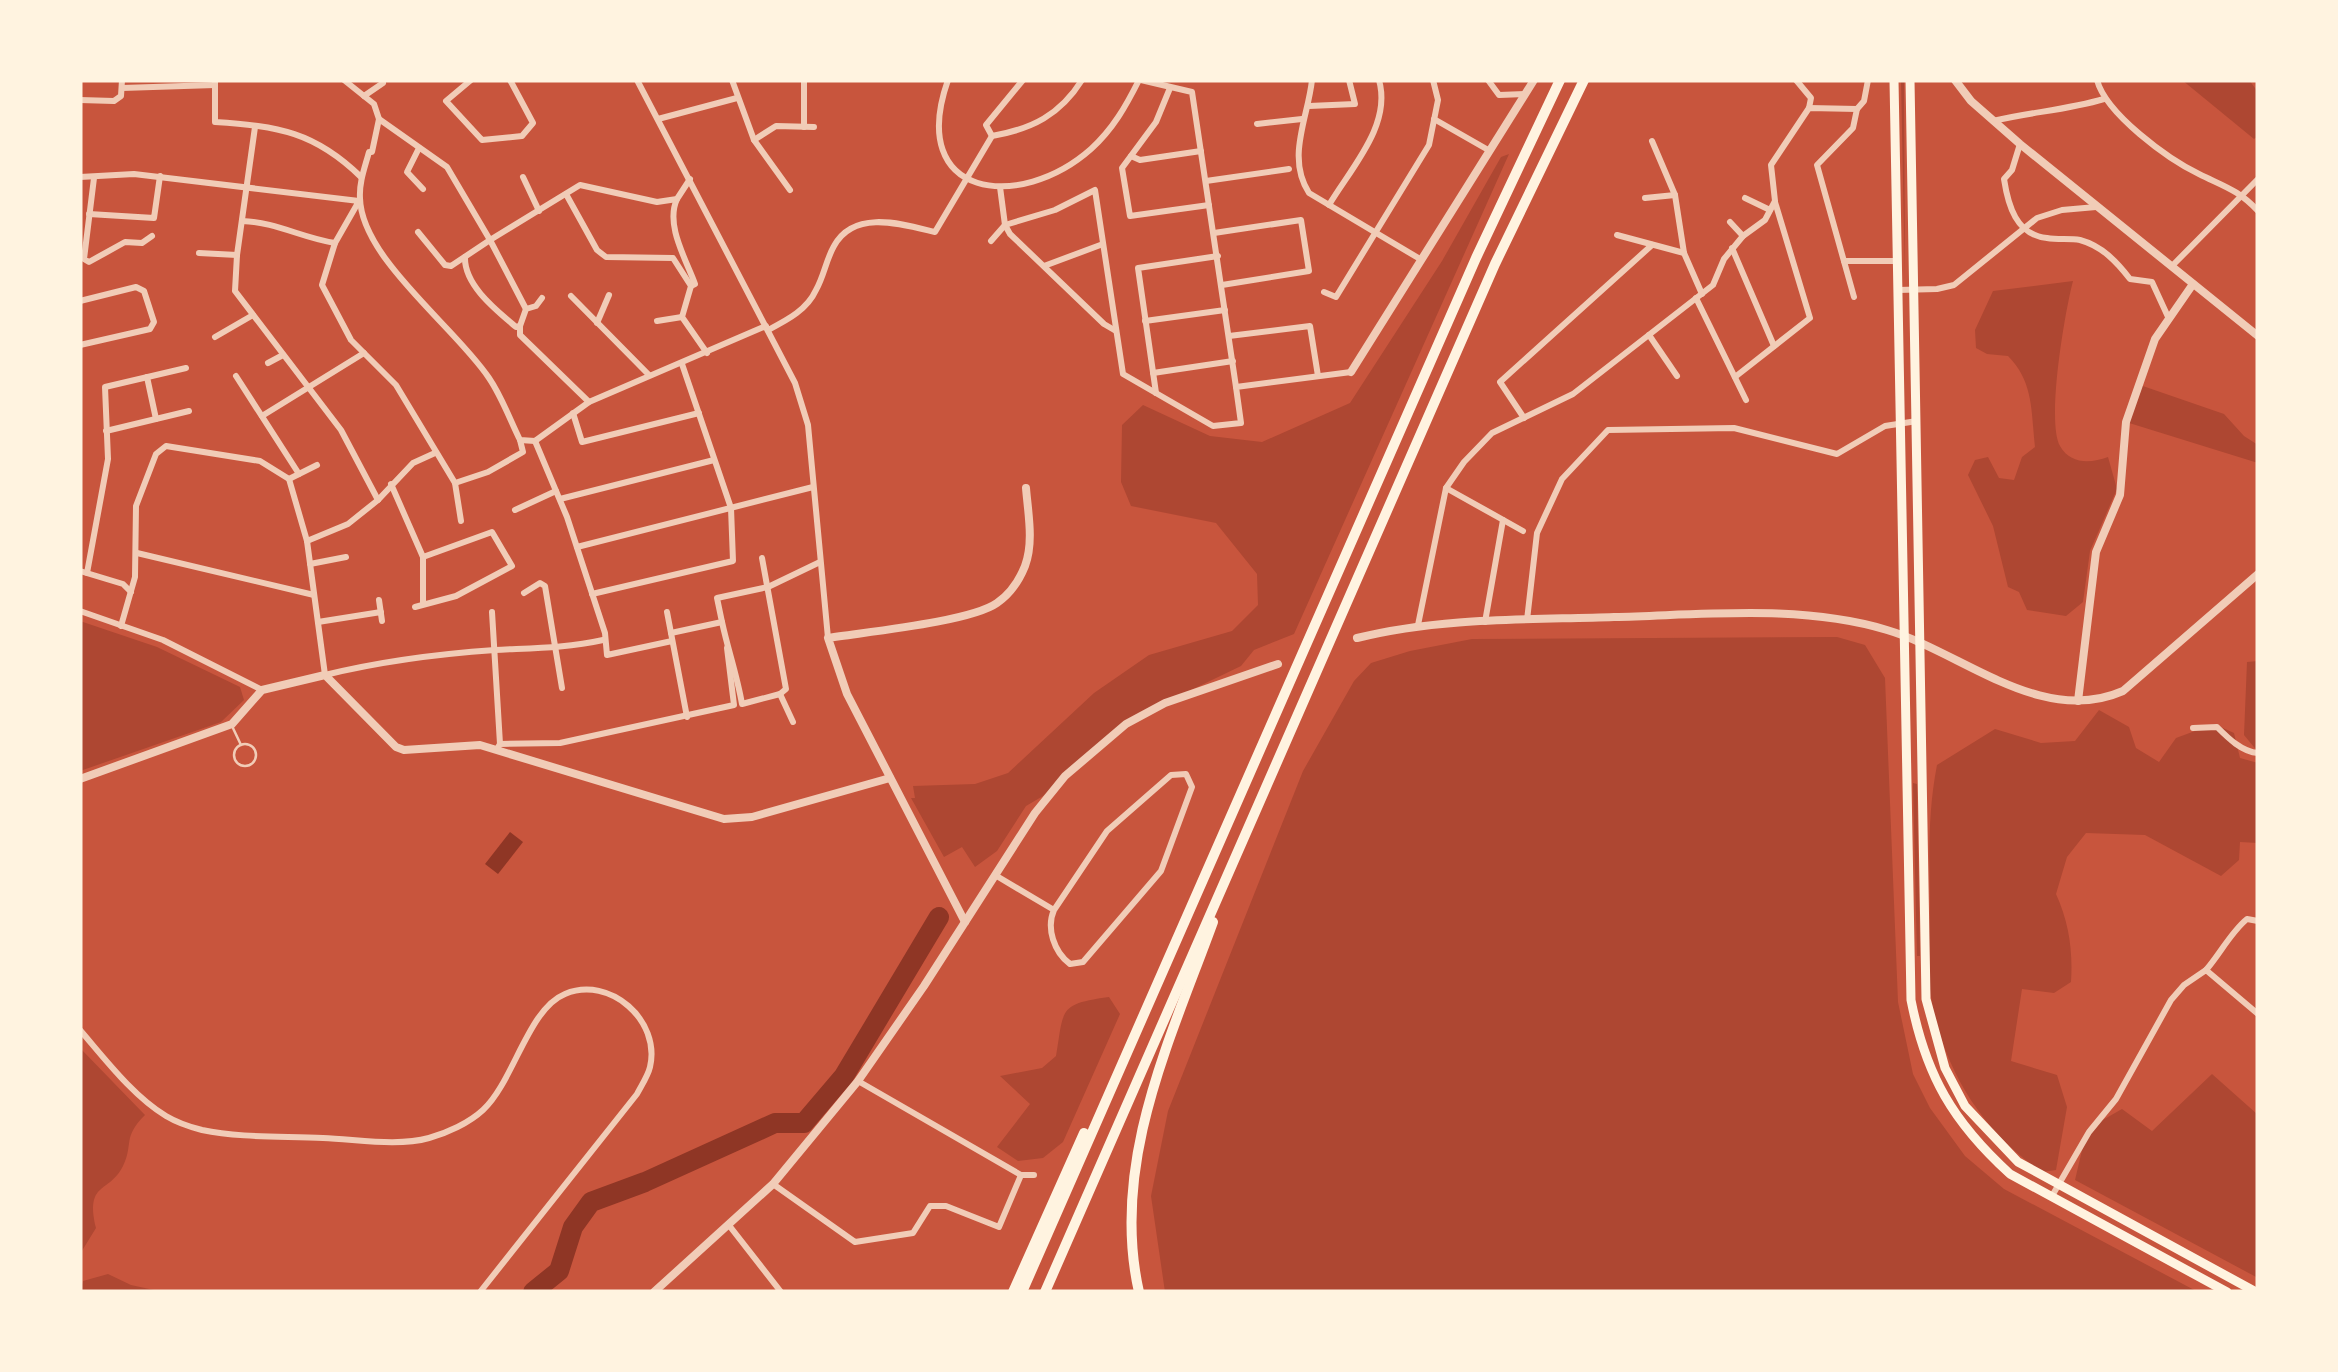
<svg xmlns="http://www.w3.org/2000/svg" width="2338" height="1372" viewBox="0 0 2338 1372" font-family="Jost,sans-serif">
<rect width="100%" height="100%" fill="#c8553d"/>
<g fill="#ae4732">
<polygon points="1901,80 1904,80 1905,280"/>
<polygon points="2182,80 2249,80 2258,92 2258,136 2254,139"/>
<polygon points="1509,154 1294,634 1254,650 1241,666 1129,720 1043,796 1026,806 997,851 975,867 962,847 944,857 911,798 915,798 913,786 975,784 1008,773 1094,693 1149,655 1232,631 1258,605 1257,574 1216,523 1131,506 1121,482 1122,425 1143,405 1210,436 1262,442 1350,403 1442,261 1501,157"/>
<path d="M2073,281C2065,311 2046,421 2060,446C2071,465 2091,463 2108,457L2117,489L2090,551L2083,602L2066,616L2027,610L2019,592L2008,587L1993,526L1968,475L1975,460L1988,457L1999,478L2014,480L2022,457L2035,447C2031,412 2034,382 2008,356L1987,354L1976,348L1975,330L1993,291Z"/>
<polygon points="2137,384 2224,414 2244,436 2258,445 2258,463 2126,422"/>
<polygon points="80,621 157,647 240,687 244,700 221,722 80,771"/>
<polygon points="1837,637 1865,645 1885,678 1898,1002 1913,1074 1930,1108 1965,1156 2004,1189 2198,1292 1165,1292 1151,1196 1168,1111 1303,771 1354,681 1371,663 1410,651 1472,639"/>
<polygon points="2258,661 2258,752 2244,735 2247,662"/>
<path d="M2099,710L2129,727L2136,748L2159,762L2176,738L2214,724L2234,733L2240,758L2258,763V843L2240,842L2239,860L2221,876L2145,835L2086,833L2067,857L2056,894C2069,923 2073,950 2071,982L2054,993L2022,989L2011,1061L2057,1075L2067,1107L2056,1170L2042,1172C1984,1133 1945,1072 1932,1003C1926,971 1930,935 1930,903C1929,855 1928,811 1937,765L1995,729L2041,743L2075,741Z"/>
<polygon points="1913,783 1917,784 1920,956 1917,956"/>
<path d="M1109,997L1120,1014L1063,1142L1043,1158L1018,1161L997,1147L1030,1104L1000,1076L1042,1068L1056,1056C1064,1009 1058,1004 1109,997Z"/>
<path d="M80,1048L145,1115C122,1138 134,1143 123,1166C109,1194 85,1181 96,1228L80,1254Z"/>
<polygon points="2212,1074 2257,1114 2258,1278 2075,1180 2087,1129 2122,1109 2152,1131"/>
<polygon points="108,1274 131,1285 163,1292 80,1292 83,1281"/>
</g>
<polygon fill="#8f3625" points="510,832 523,842 498,874 485,864"/>
<g fill="none" stroke-linecap="round" stroke-linejoin="round">
<polyline stroke="#8f3625" stroke-width="20" points="533,1292 559,1271 573,1227 591,1202 645,1182 775,1123 804,1123 844,1076 939,917"/>
<g stroke="#f1ccb7" stroke-width="2.5">
<polyline points="232,726 241,745"/>
<circle cx="245" cy="755" r="11"/>
</g>
<g stroke="#f1ccb7" stroke-width="6">
<path d="M215,80V122C278,126 315,132 361,177"/>
<polyline points="344,80 374,104 379,119 447,167 490,240 580,185 657,202 677,199 690,179"/>
<polyline points="471,80 446,101 482,140 522,136 533,123 510,80"/>
<polyline points="637,80 795,383 808,425 828,638"/>
<polyline points="732,80 754,140 790,190"/>
<polyline points="804,80 804,127"/>
<path d="M948,80C906,199 1020,212 1091,149C1113,129 1126,106 1139,80"/>
<polyline points="1141,80 1192,92 1236,387"/>
<path d="M1312,80C1308,118 1286,157 1309,193L1420,259"/>
<polyline points="1488,80 1499,95 1525,94"/>
<polyline points="1796,80 1811,98 1809,108"/>
<path d="M2097,80C2106,114 2168,159 2199,174C2223,186 2239,190 2258,211"/>
<polyline points="122,88 215,85"/>
<polyline points="1170,88 1156,122 1122,168 1130,216 1209,205"/>
<polyline points="364,96 383,83"/>
<polyline points="80,100 114,101 121,96 122,80"/>
<polyline points="1309,106 1355,104 1349,80"/>
<path d="M379,119L372,152H369C365,167 359,182 360,198C361,258 456,328 489,378C502,397 510,420 520,440L535,441L589,402L766,326"/>
<polyline points="658,119 737,98"/>
<polyline points="1434,119 1490,151"/>
<path d="M1993,121C2030,112 2067,110 2104,99"/>
<polyline points="1257,124 1302,119"/>
<polyline points="255,127 237,255 235,291 341,430 378,500"/>
<polyline points="992,136 986,125 1023,80"/>
<polyline points="754,140 776,126 814,127"/>
<polyline points="1652,141 1675,195 1684,253 1702,294"/>
<path d="M2020,144L2012,170L2004,179C2008,205 2016,235 2047,238C2058,240 2070,238 2080,240C2102,246 2117,262 2130,279L2152,282L2169,319"/>
<polyline points="419,148 407,172 423,189"/>
<polyline points="1131,156 1140,160 1201,151"/>
<polyline points="80,177 134,174 359,201 335,243 322,285 351,340 396,385 455,483 488,472 523,452 520,440"/>
<polyline points="523,177 539,211"/>
<polyline points="94,178 84,259 89,262 125,242 142,243 152,236"/>
<polyline points="1206,181 1289,169"/>
<polyline points="1000,187 1005,225 1010,234 1104,324 1116,331"/>
<polyline points="566,194 597,250 606,257 673,258 691,286 682,317 707,353"/>
<polyline points="1645,198 1675,195"/>
<polyline points="1745,198 1770,210"/>
<path d="M677,199C665,225 686,259 695,284L691,286"/>
<path d="M1329,205C1351,168 1392,125 1379,80"/>
<polyline points="89,214 154,218 160,176"/>
<path d="M242,221C276,222 302,238 335,243"/>
<polyline points="1730,222 1743,236"/>
<polyline points="418,232 445,265 451,266 490,240 526,309"/>
<polyline points="1214,233 1301,220 1309,271 1222,285"/>
<polyline points="1617,235 1684,253"/>
<polyline points="991,241 1005,225 1055,210 1095,190 1123,374 1213,426 1241,423 1236,387 1351,372"/>
<polyline points="1732,248 1774,346"/>
<polyline points="199,253 237,255"/>
<path d="M465,257C464,285 496,310 516,327L520,326V335L589,402"/>
<polyline points="1844,261 1898,261"/>
<polyline points="1044,266 1103,244"/>
<polyline points="2172,266 2258,179"/>
<polyline points="1898,290 1937,289 1954,285 2037,218 2062,210 2096,207"/>
<polyline points="1324,292 1336,297 1429,145 1438,100 1433,80"/>
<polyline points="571,296 649,375"/>
<polyline points="1854,297 1817,165 1853,128 1857,109"/>
<polyline points="1696,298 1746,400"/>
<polyline points="80,301 136,287 144,291 154,322 150,329 80,345"/>
<polyline points="657,321 682,317"/>
<polyline points="1145,321 1225,310"/>
<polyline points="597,323 609,295"/>
<polyline points="520,326 526,309 536,306 542,298"/>
<path d="M768,330C787,320 807,310 816,290C824,276 826,260 834,246C854,209 902,224 935,232L992,136C1032,129 1060,115 1082,80"/>
<polyline points="1649,335 1677,376"/>
<polyline points="1229,336 1310,326 1318,376"/>
<polyline points="215,337 253,315"/>
<polyline points="268,363 283,355"/>
<polyline points="1153,373 1233,361"/>
<polyline points="236,376 299,474"/>
<polyline points="147,377 156,419"/>
<polyline points="1735,377 1810,318 1775,202"/>
<polyline points="1156,393 1138,268 1218,256"/>
<polyline points="573,413 582,442 699,413"/>
<polyline points="262,416 364,353"/>
<polyline points="1524,418 1500,382 1652,245"/>
<polyline points="106,431 189,411"/>
<polyline points="535,441 567,517 605,633 607,655 672,641"/>
<polyline points="289,479 317,465"/>
<polyline points="455,483 461,521"/>
<polyline points="391,484 423,557 423,604"/>
<polyline points="1446,488 1523,531"/>
<polyline points="560,499 714,460"/>
<polyline points="515,510 556,491"/>
<polyline points="307,541 348,524 378,500 413,463 435,453"/>
<polyline points="577,547 813,487"/>
<polyline points="137,553 314,595"/>
<polyline points="310,564 346,557"/>
<polyline points="80,571 123,584 131,592"/>
<polyline points="87,573 108,459 105,387 186,368"/>
<polyline points="524,593 540,583 545,586 562,688"/>
<polyline points="592,594 733,561 731,508 682,364"/>
<polyline points="379,600 382,621"/>
<polyline points="415,607 456,596 512,566 492,532 423,557"/>
<polyline points="80,611 163,640 262,690"/>
<polyline points="492,612 500,744"/>
<polyline points="667,612 687,717"/>
<polyline points="1527,620 1537,533 1562,479 1608,430 1734,428 1837,454 1885,426 1917,421"/>
<polyline points="318,622 381,612"/>
<path d="M722,622C728,650 737,675 742,704L780,694L786,689L762,558"/>
<polyline points="1485,622 1503,520"/>
<polyline points="1418,625 1446,488 1464,462 1492,433 1573,394 1713,285 1724,259 1743,236 1765,220 1775,201 1771,165 1809,108 1857,109 1864,101 1868,80"/>
<path d="M121,626L135,577L136,506L156,454L166,446L260,461L289,479L307,541L325,675C382,661 437,654 495,650C532,648 567,648 603,640"/>
<polyline points="671,633 722,622 717,598 768,587 820,562"/>
<polyline points="780,694 793,722"/>
<path d="M2193,728L2217,727C2228,738 2242,752 2258,753"/>
<polyline points="497,749 500,744 560,743 734,705 727,648"/>
<path d="M995,875L1054,910L1107,831L1171,775L1186,774L1192,787L1161,871L1083,962L1070,964C1054,952 1046,928 1054,910"/>
<path d="M2206,970C2220,954 2231,932 2247,919L2258,921"/>
<path d="M80,1030C105,1059 133,1096 166,1116C176,1122 190,1127 202,1130C240,1138 283,1136 323,1138C356,1139 397,1147 429,1138C447,1133 469,1123 483,1110C514,1081 528,1009 565,994C610,975 661,1021 650,1067C648,1076 641,1086 637,1094L480,1292"/>
<polyline points="858,1081 1021,1175 1034,1175"/>
<polyline points="773,1184 855,1242 913,1233 930,1206 946,1206 999,1227 1021,1175"/>
<polyline points="2052,1196 2089,1132 2116,1099 2171,1000 2184,985 2206,970 2258,1014"/>
<polyline points="728,1224 781,1292"/>
</g>
<g stroke="#f1ccb7" stroke-width="8">
<polyline points="1955,80 1971,101 2020,144 2258,336"/>
<polyline points="1351,372 1534,80"/>
<path d="M1357,638C1441,617 1528,620 1614,617C1703,615 1801,604 1887,630C1962,652 2041,727 2123,691L2258,574"/>
<polyline points="2078,701 2096,552 2120,495 2126,422 2155,339 2193,284"/>
<polyline points="80,779 232,724 262,690 325,675 396,747 404,750 480,745 724,819 752,817 890,778"/>
<path d="M965,922L847,694L828,638C865,632 970,622 997,603C1010,594 1019,581 1025,566C1034,542 1028,513 1026,488"/>
<polyline points="654,1292 773,1184 858,1081 924,986 1035,813 1065,776 1126,724 1165,703 1278,664"/>
</g>
<g stroke="#fff3e0" stroke-width="9">
<path d="M1894,80L1911,1000C1926,1076 1953,1122 2010,1174L2227,1292"/>
<polyline points="1910,80 1926,999 1945,1068 1965,1106 2018,1162 2256,1292"/>
</g>
<g stroke="#fff3e0" stroke-width="10">
<polyline points="1013,1292 1084,1133"/>
<polyline points="1022,1292 1476,258 1560,80"/>
<polyline points="1045,1292 1495,264 1584,80"/>
<path d="M1139,1292C1110,1164 1170,1040 1213,922"/>
</g>
</g>
<rect width="2338" height="1372" fill="none" stroke="#fff3e0" stroke-width="165"/>
</svg>
